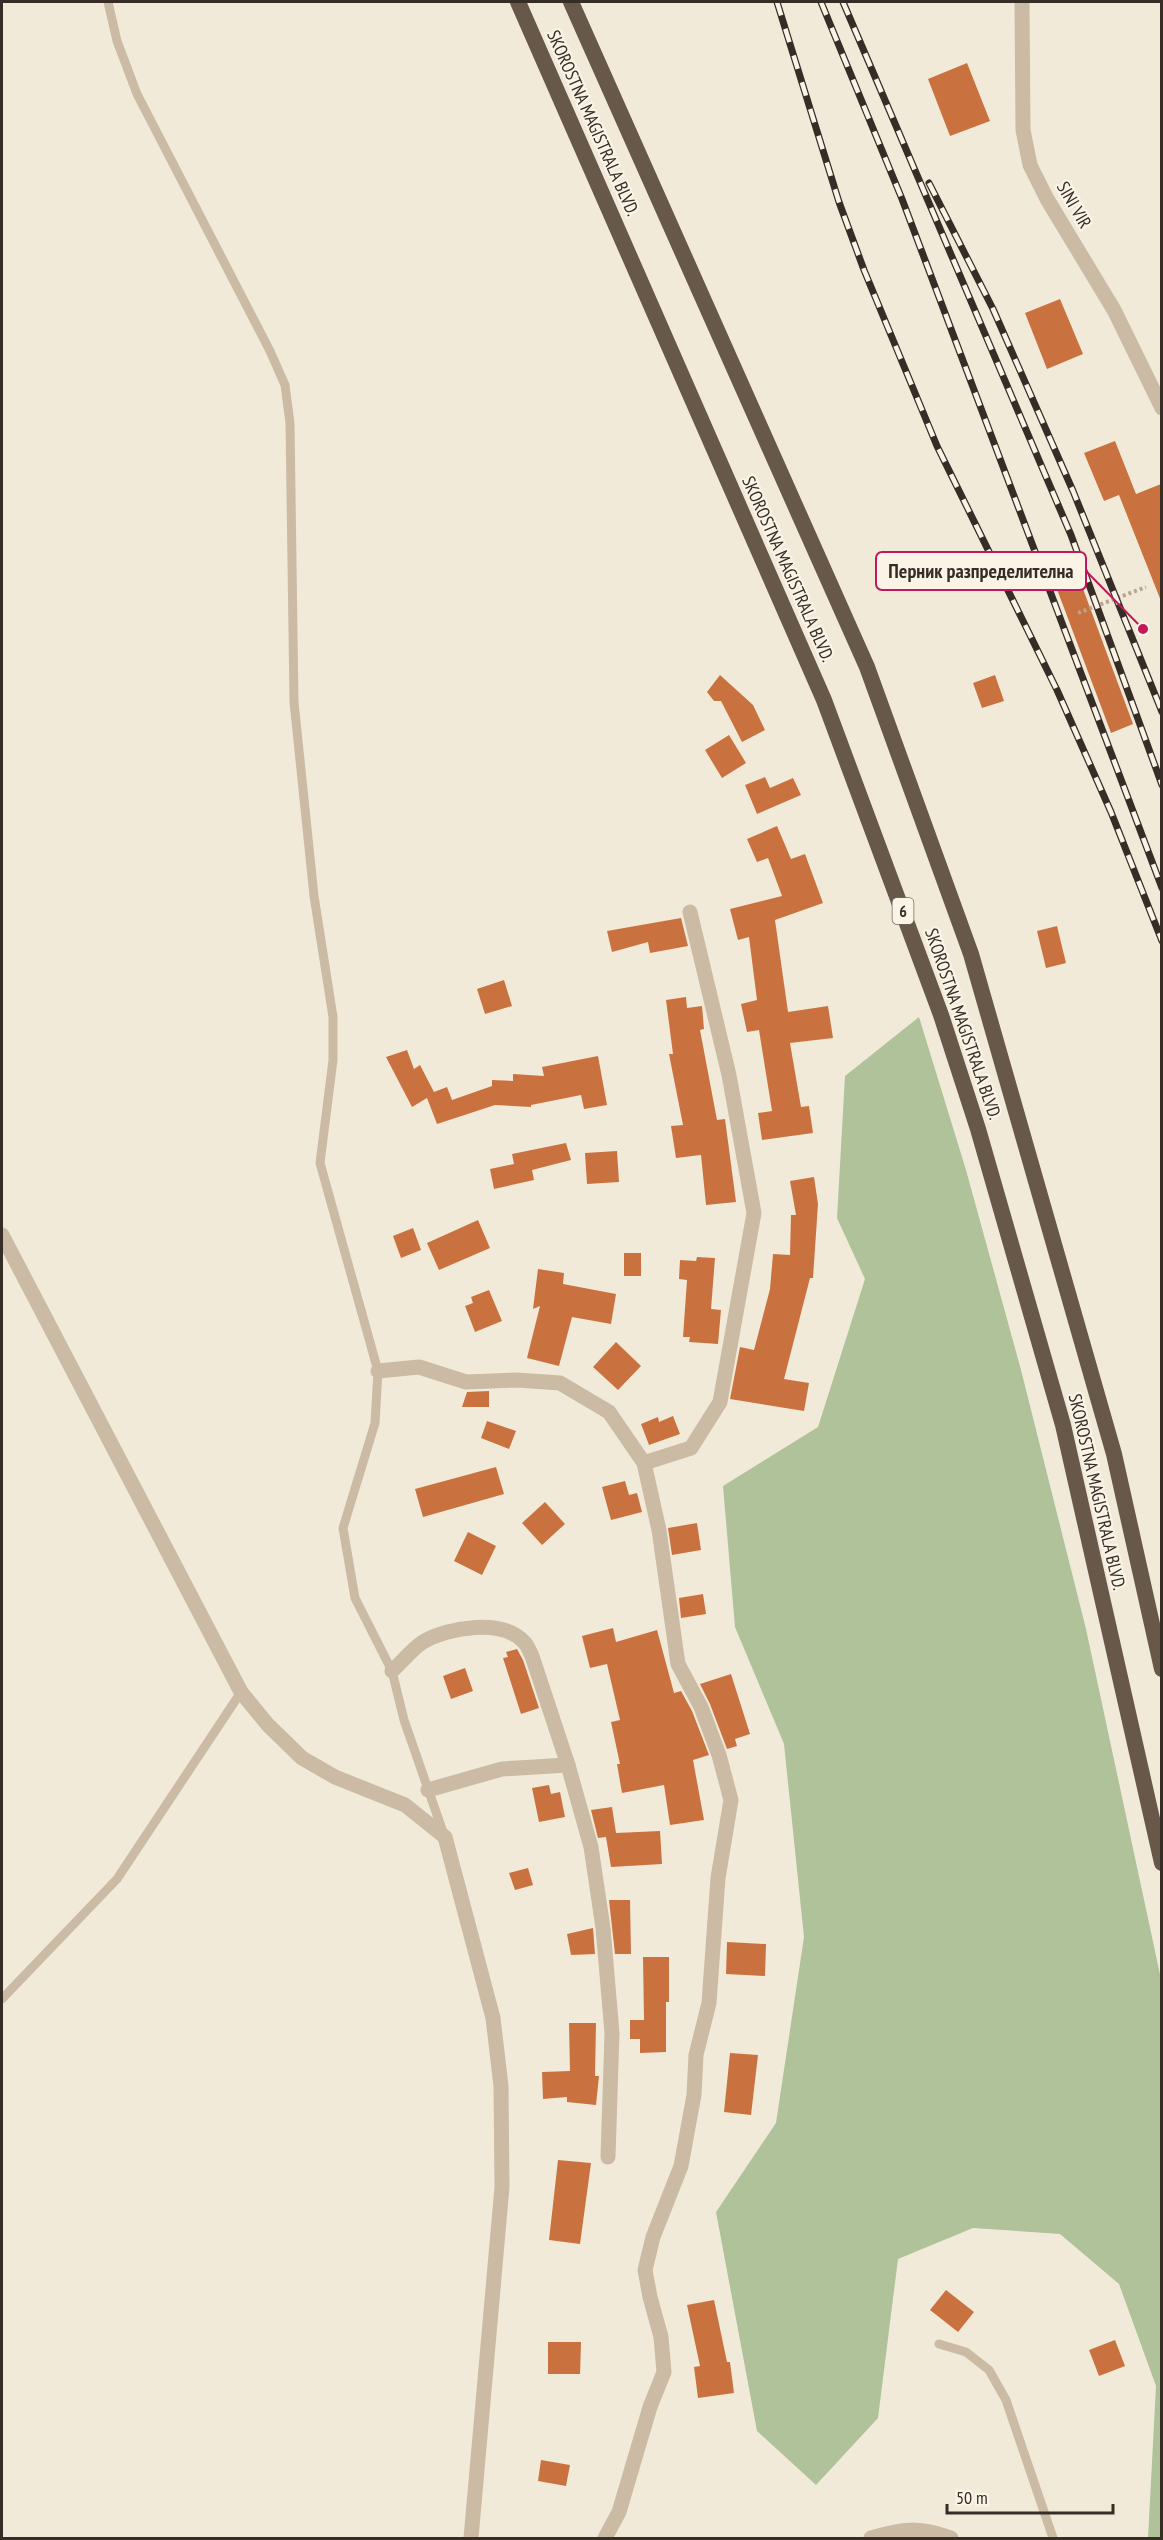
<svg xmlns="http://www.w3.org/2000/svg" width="1163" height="2540" viewBox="0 0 1163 2540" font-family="'PT Sans Narrow',sans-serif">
<rect width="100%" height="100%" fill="#f2ead9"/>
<polygon fill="#afc299" points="919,1017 966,1170 1021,1370 1086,1629 1161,1979 1161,2538 1148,2538 1156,2386 1119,2284 1060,2234 973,2228 898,2259 878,2418 816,2485 757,2431 716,2212 776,2123 804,1937 784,1744 735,1627 723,1486 818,1427 865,1279 837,1218 845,1076"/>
<g fill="#ca723f">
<polygon points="967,63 990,121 950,136 928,79"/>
<polygon points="1060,299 1083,354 1047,369 1025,313"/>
<polygon points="1115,441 1136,494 1161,484 1161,601 1119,495 1104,501 1084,453"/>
<polygon points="1069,551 1133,724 1111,733 1046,560"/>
<polygon points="720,675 753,705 765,730 742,742 721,701 714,701 707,692"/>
<polygon points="995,675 1004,701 982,708 973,683"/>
<polygon points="729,735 746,763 722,778 705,750"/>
<polygon points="765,777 770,788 793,778 801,795 757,814 745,785"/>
<polygon points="777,826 791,859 805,854 823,903 775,920 788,1012 828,1006 833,1038 790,1043 801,1107 809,1106 813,1133 762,1140 758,1113 772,1111 759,1030 747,1032 741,1004 757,1000 749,937 738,940 730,909 782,896 768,858 757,862 747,839"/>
<polygon points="681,918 688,946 650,953 648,942 612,952 607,931"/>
<polygon points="1057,926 1066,963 1046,968 1037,931"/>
<polygon points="504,980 512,1006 485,1014 477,989"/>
<polygon points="686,997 687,1008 702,1006 704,1029 700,1030 717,1120 725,1119 736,1202 706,1205 701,1155 676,1158 671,1126 683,1125 669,1054 673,1054 666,1000"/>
<polygon points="407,1050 414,1069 420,1065 434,1092 447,1087 452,1100 492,1086 492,1080 513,1081 513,1074 544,1076 542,1067 598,1056 607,1105 584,1109 581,1095 531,1105 531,1107 495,1105 437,1124 427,1098 412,1107 386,1057"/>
<polygon points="566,1143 571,1160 532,1170 534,1180 494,1189 490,1169 514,1164 512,1154"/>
<polygon points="617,1151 619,1182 587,1184 585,1153"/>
<polygon points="814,1177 818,1204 813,1278 810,1278 784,1379 809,1383 804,1411 730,1399 740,1347 754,1350 770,1289 773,1254 790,1255 791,1215 796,1215 790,1181"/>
<polygon points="478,1220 490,1248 439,1270 427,1243"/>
<polygon points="413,1228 421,1250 401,1258 393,1236"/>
<rect x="624" y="1253" width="17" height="23"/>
<polygon points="697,1257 715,1258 711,1309 721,1310 718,1344 689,1342 690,1337 683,1337 687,1280 679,1279 680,1260 696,1261"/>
<polygon points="538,1269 564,1273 563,1284 616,1294 611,1324 572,1317 559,1366 527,1358 540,1306 533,1309"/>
<polygon points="489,1290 502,1321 475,1332 465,1306 473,1303 471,1297"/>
<polygon points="616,1342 641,1366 618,1390 593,1367"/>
<polygon points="489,1391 489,1407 462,1407 467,1392"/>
<polygon points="673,1416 680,1434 649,1445 641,1424 658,1417 659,1422"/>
<polygon points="487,1421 516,1431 509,1449 481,1438"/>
<polygon points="496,1467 504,1494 423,1517 415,1489"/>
<polygon points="625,1481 629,1495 637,1493 642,1512 611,1520 602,1487"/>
<polygon points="545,1502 565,1524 542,1545 522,1523"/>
<polygon points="697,1523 701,1550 672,1555 668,1528"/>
<polygon points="468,1532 496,1546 482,1575 454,1561"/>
<polygon points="703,1594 706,1614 681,1618 679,1598"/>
<polygon points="613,1628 616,1642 657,1630 674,1693 681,1691 692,1711 709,1755 693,1760 704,1820 670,1825 664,1785 622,1793 617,1764 620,1764 611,1722 620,1720 607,1664 590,1668 582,1636"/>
<polygon points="517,1649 523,1660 539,1708 521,1714 503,1658 508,1657 506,1652"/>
<polygon points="465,1668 473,1691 451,1699 443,1676"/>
<polygon points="731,1674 750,1734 735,1739 737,1746 727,1749 710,1704 700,1684"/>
<polygon points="549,1785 551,1794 560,1792 565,1817 539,1822 532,1788"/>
<polygon points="612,1807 616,1833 660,1831 662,1864 611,1867 606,1837 598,1838 591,1810"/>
<polygon points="528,1868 533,1885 515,1890 509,1873"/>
<polygon points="609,1900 630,1900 631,1954 615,1954"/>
<polygon points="593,1928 595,1954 571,1955 567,1934"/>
<polygon points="727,1942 766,1944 765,1976 726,1974"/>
<polygon points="643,1957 669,1957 669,2002 666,2002 666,2052 640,2053 640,2039 630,2039 630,2020 644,2020"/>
<polygon points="569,2023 596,2023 595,2076 599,2076 596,2105 567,2102 567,2097 543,2099 542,2072 570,2071"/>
<polygon points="730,2053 758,2055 751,2115 724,2112"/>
<polygon points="558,2160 591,2163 580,2244 549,2240"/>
<polygon points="946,2290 974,2312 958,2332 930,2310"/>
<polygon points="714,2300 727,2362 730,2362 734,2393 698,2398 694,2367 700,2366 687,2305"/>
<polygon points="1115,2340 1125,2366 1099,2376 1089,2350"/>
<polygon points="548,2342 581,2342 580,2374 548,2374"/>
<polygon points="541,2460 570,2465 566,2486 538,2481"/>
</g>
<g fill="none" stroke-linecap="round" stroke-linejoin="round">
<polyline stroke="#b6a58f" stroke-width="4" stroke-dasharray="3 3" stroke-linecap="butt" points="1078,613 1146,587"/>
<g stroke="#cbbba5" stroke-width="9">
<polyline points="108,2 117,41 137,94 270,351 285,385 290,423 294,702 314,896 333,1017 333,1060 320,1163 378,1371 375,1423 343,1528 355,1598 392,1671 404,1720 444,1835"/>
<polyline points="2,1999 117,1879 241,1692"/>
<polyline points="939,2344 966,2352 989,2370 1006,2400 1053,2538"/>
</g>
<g stroke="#cbbba5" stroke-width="15">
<polyline points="1022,2 1023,130 1030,165 1047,199 1114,310 1162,408"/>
<polyline points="2,1235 241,1692 268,1725 302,1758 335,1777 405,1805 445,1837 493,2018 501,2086 502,2187 471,2538"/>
<polyline points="378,1371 419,1367 466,1382 517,1380 560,1383 609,1412 644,1463 659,1530 678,1664 701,1707 719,1755 731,1800 718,1878 709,2003 696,2055 694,2095 681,2166 653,2237 645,2270 650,2297 661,2337 664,2372 650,2407 619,2512 605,2538"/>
<polyline points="644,1463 691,1448 720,1402 754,1213 729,1075 690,912"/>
<path d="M392,1671C402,1662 412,1649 423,1642C448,1627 504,1618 525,1643C528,1647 530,1652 532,1656L568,1765L591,1847L603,1928L612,2033L608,2157"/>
<polyline points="428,1790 502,1769 568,1765"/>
</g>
<path stroke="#cbbba5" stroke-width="15" d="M871,2538C903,2528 919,2527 951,2538"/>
<g stroke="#68584a" stroke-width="16">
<polyline points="518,2 824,700 941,1015 978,1129 1063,1425 1162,1863"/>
<polyline points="571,2 867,667 971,954 1114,1454 1162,1669"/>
</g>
<defs>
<g id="rail">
<polyline points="777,2 839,202 864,270 937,446 1057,690 1111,812 1162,941"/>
<polyline points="821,2 902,199 1162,888"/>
<polyline points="843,2 1071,535 1162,785"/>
<polyline points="929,183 993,309 1073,491 1162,712"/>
</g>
</defs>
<use href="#rail" stroke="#362d27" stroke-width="7"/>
<use href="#rail" stroke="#faf3e6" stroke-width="4.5" stroke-dasharray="14" stroke-linecap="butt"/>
</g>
<g text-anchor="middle" stroke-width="4.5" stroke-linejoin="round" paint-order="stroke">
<rect fill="#faf3e6" stroke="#716860" stroke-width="1.5" x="892.5" y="898" width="21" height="26" rx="4.5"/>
<g font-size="16" font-weight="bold" fill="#362d27">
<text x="903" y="917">6</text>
</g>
<g font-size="18" fill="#362d27" stroke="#faf3e6">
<text transform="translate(593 123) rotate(66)" y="6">SKOROSTNA MAGISTRALA BLVD.</text>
<text transform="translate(1074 205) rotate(60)" y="6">SINI VIR</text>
<text transform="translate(788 569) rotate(66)" y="6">SKOROSTNA MAGISTRALA BLVD.</text>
<text transform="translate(963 1024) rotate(71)" y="6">SKOROSTNA MAGISTRALA BLVD.</text>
<text transform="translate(1097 1492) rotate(77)" y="6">SKOROSTNA MAGISTRALA BLVD.</text>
</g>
</g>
<path fill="none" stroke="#c2185b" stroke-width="2" d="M1143 629L1086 571"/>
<circle fill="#c2185b" stroke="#faf3e6" stroke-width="2" cx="1143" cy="629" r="6"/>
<rect fill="#faf3e6" stroke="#c2185b" stroke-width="2" x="876" y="552" width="210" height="38" rx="6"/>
<g font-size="20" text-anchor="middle" font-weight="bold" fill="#362d27">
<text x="981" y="578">Перник разпределителна</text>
</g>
<rect width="1163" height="2540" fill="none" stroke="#362d27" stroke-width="6"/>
<path d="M947 2504v9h166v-9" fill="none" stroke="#362d27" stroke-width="3"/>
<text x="956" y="2504" font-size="18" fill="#362d27" stroke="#faf3e6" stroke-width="4.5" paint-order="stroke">50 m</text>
</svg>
